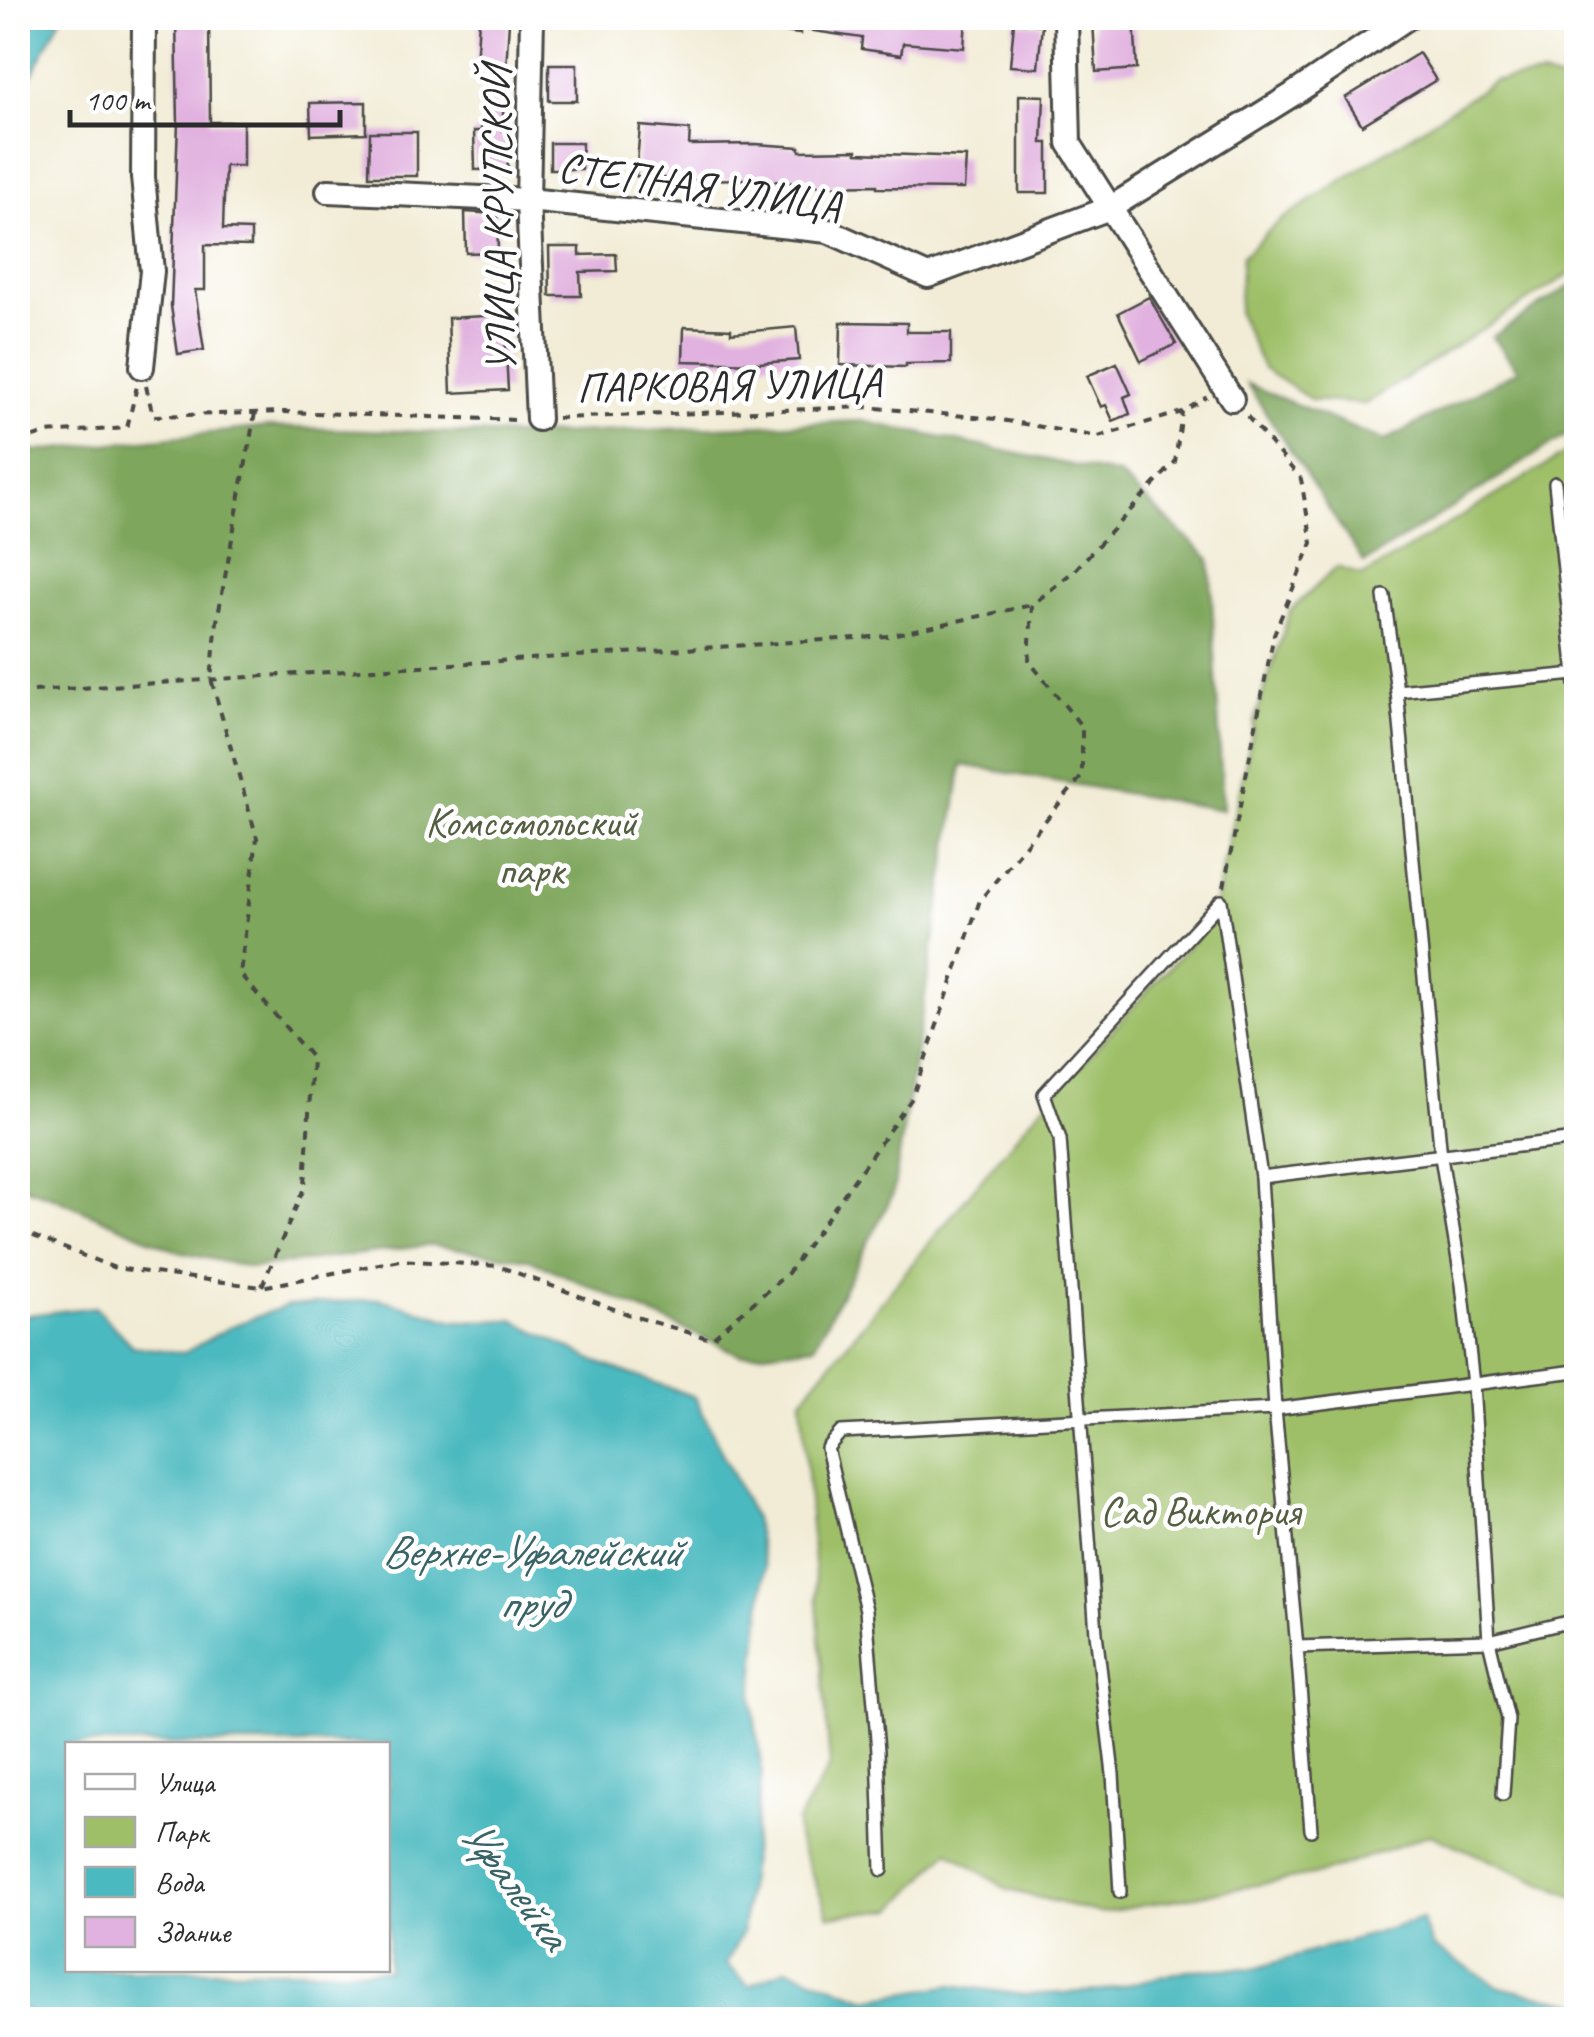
<svg xmlns="http://www.w3.org/2000/svg" width="1594" height="2037" viewBox="0 0 1594 2037" font-family="Caveat,sans-serif">
<rect width="100%" height="100%" fill="#fff"/>
<filter id="ink" filterUnits="userSpaceOnUse"><feTurbulence type="fractalNoise" baseFrequency=".01" numOctaves="2"/><feDisplacementMap in="SourceGraphic" scale="20" xChannelSelector="R" yChannelSelector="G"/><feConvolveMatrix kernelMatrix="1 2 1 2 8 2 1 2 1" color-interpolation-filters="sRGB"/></filter>
<filter id="wash" filterUnits="userSpaceOnUse"><feTurbulence type="fractalNoise" baseFrequency=".0048" numOctaves="4" result="noise"/><feDisplacementMap in="SourceGraphic" scale="40" xChannelSelector="R" yChannelSelector="G"/><feGaussianBlur stdDeviation="2.25" result="paint"/><feColorMatrix in="noise" values="0 0 0 0 0 0 0 0 0 0 0 0 0 0 0 0 0 1.4 0 .05"/><feComposite in="paint" operator="in"/></filter>
<g filter="url(#wash)">
<rect width="100%" height="100%" fill="#f2ecd6"/>
<g fill="#9ebf68" stroke="#64754a" stroke-width="2.5">
<polygon points="1543,76 1576,85 1576,270 1365,404 1312,400 1263,369 1238,312 1242,257 1278,222 1494,81"/>
<polygon points="1576,447 1576,1898 1430,1834 1323,1873 1101,1913 1008,1890 949,1851 894,1909 829,1916 797,1838 797,1822 830,1766 801,1400 1024,1127 1211,921 1255,719 1290,611 1337,567 1363,576"/>
</g>
<g fill="#7ea65c" stroke="#546844" stroke-width="2.5">
<polygon points="1576,282 1576,429 1364,563 1247,384 1384,441 1518,370 1492,337"/>
<polygon points="862,421 1119,475 1210,559 1223,810 962,765 893,1194 814,1346 741,1355 529,1259 431,1245 252,1268 179,1252 53,1197 18,1185 18,461 20,453 267,427 522,435"/>
</g>
<g fill="#4bbac0" stroke="#3b7276" stroke-width="2.5" fill-rule="evenodd">
<polygon points="18,18 61,18 18,102"/>
<path d="M380,1299L455,1321L513,1320L599,1363L695,1397L754,1519L765,1568L752,1700L762,1773L742,1933L726,1964L749,1986L787,1968L867,1999L952,1985L1024,1995L1100,1991L1188,1970L1257,1968L1422,1919L1433,1947L1500,1987L1576,2003V2019H40L18,2005V1316L95,1307L132,1346L184,1353L232,1326L286,1306ZM68,1744H388V1970H68Z"/>
</g>
<g id="blocks">
<g fill="#e1b1df">
<polygon points="176,18 209,18 210,122 243,122 243,166 225,166 223,229 251,230 251,246 205,245 205,290 195,290 204,350 178,354 171,306 178,123"/>
<polygon points="744,18 953,18 966,19 964,48 903,43 901,55 861,49 862,38 800,29 800,34 743,27"/>
<polygon points="1134,18 1137,69 1096,72 1093,21"/>
<polygon points="479,20 509,22 502,130 507,130 508,169 475,170 474,131 481,131 488,64 476,64"/>
<polygon points="1014,22 1042,25 1038,68 1010,66"/>
<polygon points="1419,53 1436,80 1362,125 1345,98"/>
<rect x="549" y="64" width="28" height="37"/>
<polygon points="1019,95 1044,96 1042,143 1048,143 1048,193 1019,193"/>
<polygon points="366,102 366,133 311,135 310,103"/>
<polygon points="640,126 690,130 689,145 755,144 800,147 800,151 857,150 857,153 966,157 964,189 877,188 877,185 824,186 752,179 686,180 636,176"/>
<polygon points="370,132 417,132 417,176 369,176"/>
<polygon points="550,143 582,143 581,169 550,169"/>
<polygon points="465,212 497,214 498,252 466,253"/>
<polygon points="549,247 580,247 580,255 616,254 617,271 580,272 581,296 550,296"/>
<polygon points="1149,297 1176,344 1141,361 1118,313"/>
<polygon points="504,315 508,390 451,393 448,318"/>
<polygon points="841,322 907,323 907,332 951,332 951,363 906,364 906,367 840,365"/>
<polygon points="684,327 731,329 731,333 796,327 799,360 759,363 683,361"/>
<polygon points="1117,363 1131,394 1124,397 1130,414 1113,421 1106,405 1101,407 1087,376"/>
</g>
</g>
</g>
<g filter="url(#ink)">
<use href="#blocks" fill-opacity="0" stroke="#494845" stroke-width="2.5"/>
<g fill="none" stroke-linecap="round" stroke-linejoin="round">
<defs>
<g id="service">
<polyline points="1555,483 1576,685"/>
<polyline points="1384,596 1397,691 1575,674"/>
<polyline points="1397,691 1441,1157 1462,1284 1473,1385 1489,1641 1508,1719 1503,1794"/>
<polyline points="1261,1177 1275,1409 1297,1647"/>
<polyline points="1311,1830 1297,1647 1489,1641 1576,1620"/>
<polyline points="882,1870 878,1751 866,1610 827,1448 841,1432 1275,1409 1576,1371"/>
<polyline points="1120,1892 1113,1774 1096,1633 1060,1139 1044,1094 1221,901 1261,1177 1576,1139"/>
</g>
<g id="minor">
<polyline points="532,18 528,200 538,419"/>
<polyline points="1066,18 1069,143 1232,399"/>
<polyline points="328,191 528,200 828,231 928,276 1110,208 1292,95 1407,18"/>
<polyline points="142,367 152,271 143,177 144,18"/>
</g>
</defs>
<use href="#service" stroke="#494845" stroke-width="16"/>
<use href="#minor" stroke="#494845" stroke-width="28"/>
<g stroke="#494845" stroke-width="4" stroke-dasharray="8 8" stroke-linecap="butt">
<polyline points="146,386 153,416 285,412 517,420"/>
<polyline points="255,413 217,621 211,679 257,838 240,974 312,1058 305,1186 262,1286"/>
<polyline points="557,418 866,407 996,419 1098,437 1182,412 1207,397"/>
<polyline points="18,442 46,433 127,428 137,386"/>
<polyline points="18,692 887,636 1032,605"/>
<polyline points="1224,887 1274,634 1312,543 1301,479 1246,415"/>
<polyline points="18,1230 115,1268 262,1287 400,1260 498,1266 633,1316 711,1339 788,1273 912,1098 980,900 1082,776 1082,727 1029,661 1032,605 1075,570 1175,462 1182,412"/>
</g>
<use href="#service" stroke="#fff" stroke-width="11"/>
<use href="#minor" stroke="#fff" stroke-width="22"/>
</g>
</g>
<g text-anchor="middle" stroke-width="9" stroke-linejoin="round" paint-order="stroke">
<g font-size="42" fill="#2b2b2b" stroke="#fff">
<text transform="translate(700 185) rotate(8)" y="15">СТЕПНАЯ УЛИЦА</text>
<text transform="translate(497 219) rotate(-91)" y="15">УЛИЦА КРУПСКОЙ</text>
<text transform="translate(729 384) rotate(-1)" y="15">ПАРКОВАЯ УЛИЦА</text>
</g>
<g font-size="42" fill="#535f40" stroke="#fff">
<text x="531" y="836">Комсомольский<tspan x="531" dy="48">парк</tspan></text>
<text x="1200" y="1525">Сад Виктория</text>
</g>
<g font-size="45" font-style="italic" fill="#386467" stroke="#fff">
<text x="531" y="1566">Верхне-Уфалейский<tspan x="531" dy="52">пруд</tspan></text>
<text transform="translate(516 1883) rotate(53)" y="16">Уфалейка</text>
</g>
</g>
<rect width="1594" height="2037" fill="none" stroke="#fff" stroke-width="60"/>
<rect x="65" y="1742" width="325" height="230" fill="#ffffff" stroke="#aaaaaa" stroke-width="2.5"/>
<rect x="85" y="1774" width="50" height="15" fill="#ffffff" stroke="#aaaaaa" stroke-width="2.5"/>
<text x="155" y="1792" font-size="30" fill="#2b2b2b">Улица</text>
<rect x="85" y="1817" width="50" height="30" fill="#9ebf68" stroke="#aaaaaa" stroke-width="2.5"/>
<text x="155" y="1842" font-size="30" fill="#2b2b2b">Парк</text>
<rect x="85" y="1867" width="50" height="30" fill="#4bbac0" stroke="#aaaaaa" stroke-width="2.5"/>
<text x="155" y="1892" font-size="30" fill="#2b2b2b">Вода</text>
<rect x="85" y="1917" width="50" height="30" fill="#e1b1df" stroke="#aaaaaa" stroke-width="2.5"/>
<text x="155" y="1942" font-size="30" fill="#2b2b2b">Здание</text>
<path d="M70 110v15h270v-15" fill="none" stroke="#2b2b2b" stroke-width="5"/>
<text x="85" y="110" font-size="30" fill="#2b2b2b" stroke="#ffffff" stroke-width="8" paint-order="stroke">100 m</text>
</svg>
